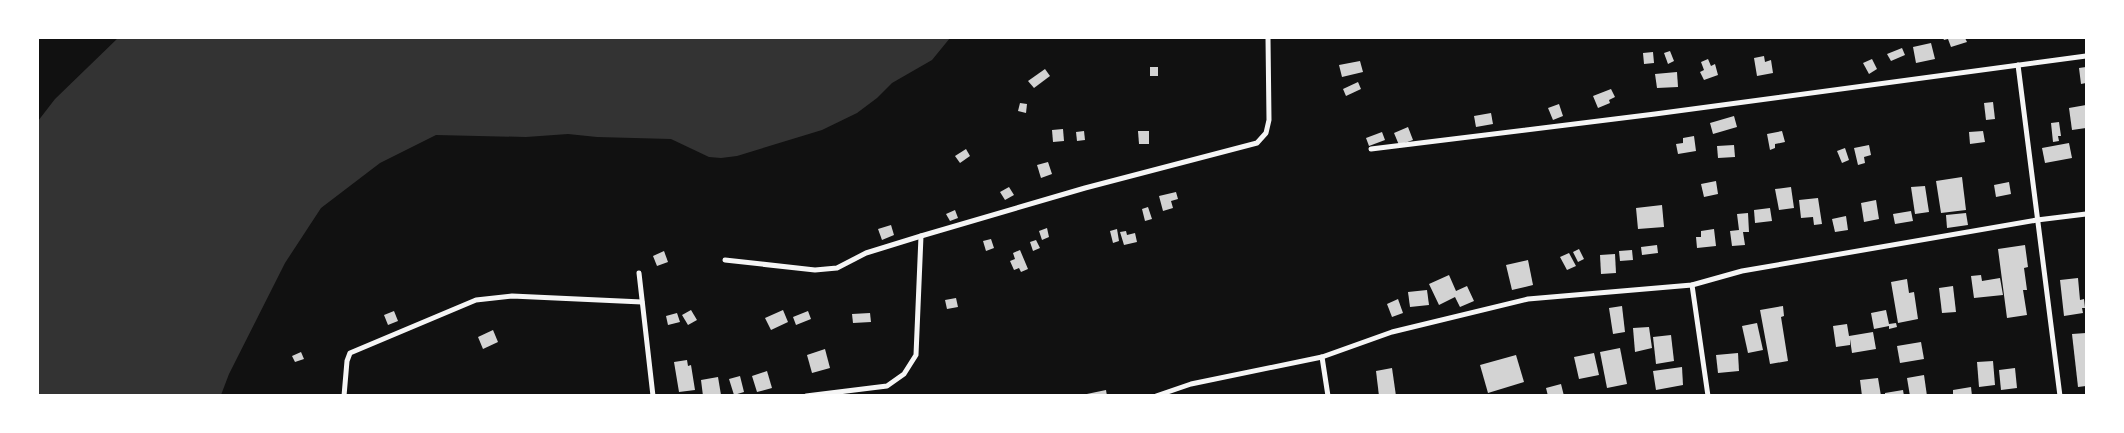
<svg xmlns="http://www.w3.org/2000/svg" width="2124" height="433" viewBox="0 0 2124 433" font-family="'Source Sans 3',sans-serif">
<rect width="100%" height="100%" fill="#111"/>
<polygon fill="#333" points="118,38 950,38 932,60 892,83 877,98 857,113 822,130 737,156 721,158 709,157 671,139 597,137 568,134 526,137 436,135 380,163 321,208 285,263 229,374 221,395 38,395 38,121 55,99"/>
<g fill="#d3d3d3">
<polygon points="1943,38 1965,38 1967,42 1951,47 1948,39 1944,40"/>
<polygon points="1931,43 1935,59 1916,63 1913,47"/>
<polygon points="1902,48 1905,55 1891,61 1887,54"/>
<polygon points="1670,51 1674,61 1668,64 1664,53"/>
<polygon points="1653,52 1654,63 1644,64 1643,53"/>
<polygon points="1764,56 1765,62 1771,60 1773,73 1757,76 1754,58"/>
<polygon points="1708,59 1711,66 1715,64 1718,75 1704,80 1700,72 1704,70 1701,62"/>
<polygon points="1872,59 1877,69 1869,74 1863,63"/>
<polygon points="1360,61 1363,72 1342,77 1339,65"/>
<rect x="1150" y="67" width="8" height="9"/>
<polygon points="2086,67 2086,83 2081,84 2079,68"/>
<polygon points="1045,69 1050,76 1034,88 1028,81"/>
<polygon points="1677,72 1678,87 1657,88 1655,74"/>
<polygon points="1358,82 1361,89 1346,96 1343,89"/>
<polygon points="1611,89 1615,97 1609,100 1610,103 1598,108 1593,96"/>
<polygon points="1993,102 1995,119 1986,120 1984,103"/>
<polygon points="1020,103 1027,104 1026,113 1018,111"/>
<polygon points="1559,104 1563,116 1553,120 1548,108"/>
<polygon points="2086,105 2086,128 2072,130 2069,108"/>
<polygon points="1491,113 1493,124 1476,127 1474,116"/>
<polygon points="1734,116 1737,127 1713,134 1710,123"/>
<polygon points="2059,122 2061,136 2058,136 2059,141 2053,142 2051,123"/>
<polygon points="1408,127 1413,140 1399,145 1394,133"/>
<polygon points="1063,129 1064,141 1053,142 1052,130"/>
<polygon points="1084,131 1085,140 1077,141 1076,132"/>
<polygon points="1138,131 1149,131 1149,144 1139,144"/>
<polygon points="1782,131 1785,142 1775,144 1775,148 1770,150 1767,134"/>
<polygon points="1983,131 1985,142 1970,144 1969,132"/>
<polygon points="1382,132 1385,140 1369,146 1366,138"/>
<polygon points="1694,136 1696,151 1678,154 1676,144 1683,143 1683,138"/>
<polygon points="2069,143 2072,158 2045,163 2042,148"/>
<polygon points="1734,145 1735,157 1718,158 1717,146"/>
<polygon points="1869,145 1871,155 1864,157 1865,163 1858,165 1854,148"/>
<polygon points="1845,148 1849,160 1842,163 1837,151"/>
<polygon points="966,149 970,156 960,163 955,156"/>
<polygon points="1048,162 1052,174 1041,178 1037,165"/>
<polygon points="1962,177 1966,210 1941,213 1936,181"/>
<polygon points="1716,181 1718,194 1704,197 1701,184"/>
<polygon points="2009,182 2011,194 1996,197 1994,185"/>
<polygon points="1925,186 1929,212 1915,214 1911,187"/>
<polygon points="1009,187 1014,195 1005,200 1000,192"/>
<polygon points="1791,187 1794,208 1779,210 1775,189"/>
<polygon points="1176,192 1178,199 1171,201 1173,208 1163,211 1159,196"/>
<polygon points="1818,198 1822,224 1814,225 1813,217 1801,218 1799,200"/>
<polygon points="1876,200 1879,219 1864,222 1861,203"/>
<polygon points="1662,205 1664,227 1638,229 1636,208"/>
<polygon points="1148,207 1152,219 1145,221 1142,209"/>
<polygon points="1770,208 1772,221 1755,223 1754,210"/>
<polygon points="955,210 958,218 950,221 946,214"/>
<polygon points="1911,211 1913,221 1895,224 1893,214"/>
<polygon points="1748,213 1749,232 1743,232 1745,245 1732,246 1730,231 1739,230 1737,214"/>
<polygon points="1966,213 1968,225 1947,228 1946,215"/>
<polygon points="1846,216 1848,230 1835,232 1832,219"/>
<polygon points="891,225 894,235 882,240 878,229"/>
<polygon points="1047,228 1049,237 1042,240 1039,231"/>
<polygon points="1117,229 1119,241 1113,243 1110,231"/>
<polygon points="1714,229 1716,246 1697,248 1696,237 1701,237 1701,231"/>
<polygon points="1126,231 1127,235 1135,233 1137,242 1124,245 1120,232"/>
<polygon points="991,239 994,248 986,251 983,241"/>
<polygon points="1036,240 1040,248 1033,251 1030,242"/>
<polygon points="1657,245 1658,253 1642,255 1641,247"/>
<polygon points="2025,245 2028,267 2024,268 2027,290 2023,290 2027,315 2007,318 1998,249"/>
<polygon points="1579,249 1584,259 1578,262 1573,252"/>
<polygon points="1020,250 1028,269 1021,272 1019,268 1014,270 1010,261 1015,259 1013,253"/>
<polygon points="1632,250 1633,260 1620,261 1619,251"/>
<polygon points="664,251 668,262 657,266 653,256"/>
<polygon points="1569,253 1576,266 1567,270 1560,257"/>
<polygon points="1615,254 1616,273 1601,274 1600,255"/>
<polygon points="1528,260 1533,285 1512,290 1506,265"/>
<polygon points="1449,275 1456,291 1467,286 1474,301 1460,307 1455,297 1439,305 1429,284"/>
<polygon points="1981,275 1982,281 2000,278 2003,295 1974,298 1971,276"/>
<polygon points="2078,278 2080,300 2084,299 2085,308 2082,308 2083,313 2064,316 2060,280"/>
<polygon points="1907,279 1909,293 1914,292 1918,319 1898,323 1891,282"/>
<polygon points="1953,286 1956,312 1942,313 1939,288"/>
<polygon points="1427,290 1429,305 1410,307 1408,292"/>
<polygon points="956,298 958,307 947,309 945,300"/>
<polygon points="1398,299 1403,313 1392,317 1387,304"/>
<polygon points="1622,306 1625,332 1613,334 1609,308"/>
<polygon points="1783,306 1784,316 1781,317 1788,361 1770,364 1760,310"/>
<polygon points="691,310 697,320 688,325 682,315"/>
<polygon points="783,310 788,322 771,330 765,318"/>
<polygon points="1886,310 1889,324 1896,323 1897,327 1889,329 1889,326 1874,329 1871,313"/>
<polygon points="394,311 398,321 388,325 384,315"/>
<polygon points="808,311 811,319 796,325 793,317"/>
<polygon points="677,313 680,322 668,325 666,316"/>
<polygon points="870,313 871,322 853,323 852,314"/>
<polygon points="1757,323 1763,350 1748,353 1742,326"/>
<polygon points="1847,324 1849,336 1873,332 1876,349 1852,353 1850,339 1850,345 1836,347 1833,326"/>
<polygon points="1649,327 1652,348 1635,352 1633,328"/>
<polygon points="493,330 498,342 483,349 478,337"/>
<polygon points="2086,333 2086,386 2078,387 2072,334"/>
<polygon points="1671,335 1674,361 1656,364 1653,337"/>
<polygon points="1921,342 1924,359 1900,363 1897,346"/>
<polygon points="1620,348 1627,384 1607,388 1600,352"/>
<polygon points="825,349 830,368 812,373 807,355"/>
<polygon points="301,352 304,359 295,362 292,356"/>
<polygon points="1594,353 1599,375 1579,379 1574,357"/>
<polygon points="1738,353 1739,371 1718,373 1716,355"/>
<polygon points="1516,355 1524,382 1488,393 1480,365"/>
<polygon points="687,360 688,366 691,365 695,390 679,392 674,362"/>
<polygon points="1993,361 1995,385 1979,387 1977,362"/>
<polygon points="1682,367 1683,385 1656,390 1653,371"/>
<polygon points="1392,368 1396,396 1379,396 1376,371"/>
<polygon points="2015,368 2017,388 2001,390 1999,370"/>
<polygon points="767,371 772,388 757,392 752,376"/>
<polygon points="1924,375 1927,396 1910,396 1907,378"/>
<polygon points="740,376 744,392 734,395 729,379"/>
<polygon points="718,377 721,395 703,396 701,380"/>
<polygon points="1878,378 1881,396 1862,396 1860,380"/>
<polygon points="1561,384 1564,396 1548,396 1546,388"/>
<polygon points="1971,387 1972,396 1953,396 1953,390"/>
<polygon points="1106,390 1107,396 1082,396 1082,395"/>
<polygon points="1903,390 1904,396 1885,396 1885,393"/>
</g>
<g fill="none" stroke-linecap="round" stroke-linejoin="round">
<g stroke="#f5f5f5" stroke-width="5">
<polyline points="2018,65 2060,396"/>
<polyline points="1371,149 1655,114 2086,56"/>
<polyline points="725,260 815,270 837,268 866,253 921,236 1085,188 1257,143 1266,133 1269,120 1268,38"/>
<polyline points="639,273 653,396"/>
<polyline points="1692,285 1708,396"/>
<polyline points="1322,357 1328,396"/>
<polyline points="344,396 347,361 350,353 476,300 512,296 642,302"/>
<polyline points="806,396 887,386 904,374 916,355 921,236"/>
<polyline points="1156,396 1191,384 1322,357 1392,332 1528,299 1692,285 1742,271 2037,220 2086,214"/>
</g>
</g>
<rect width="2124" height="433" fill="none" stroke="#ffffff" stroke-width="78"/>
</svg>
